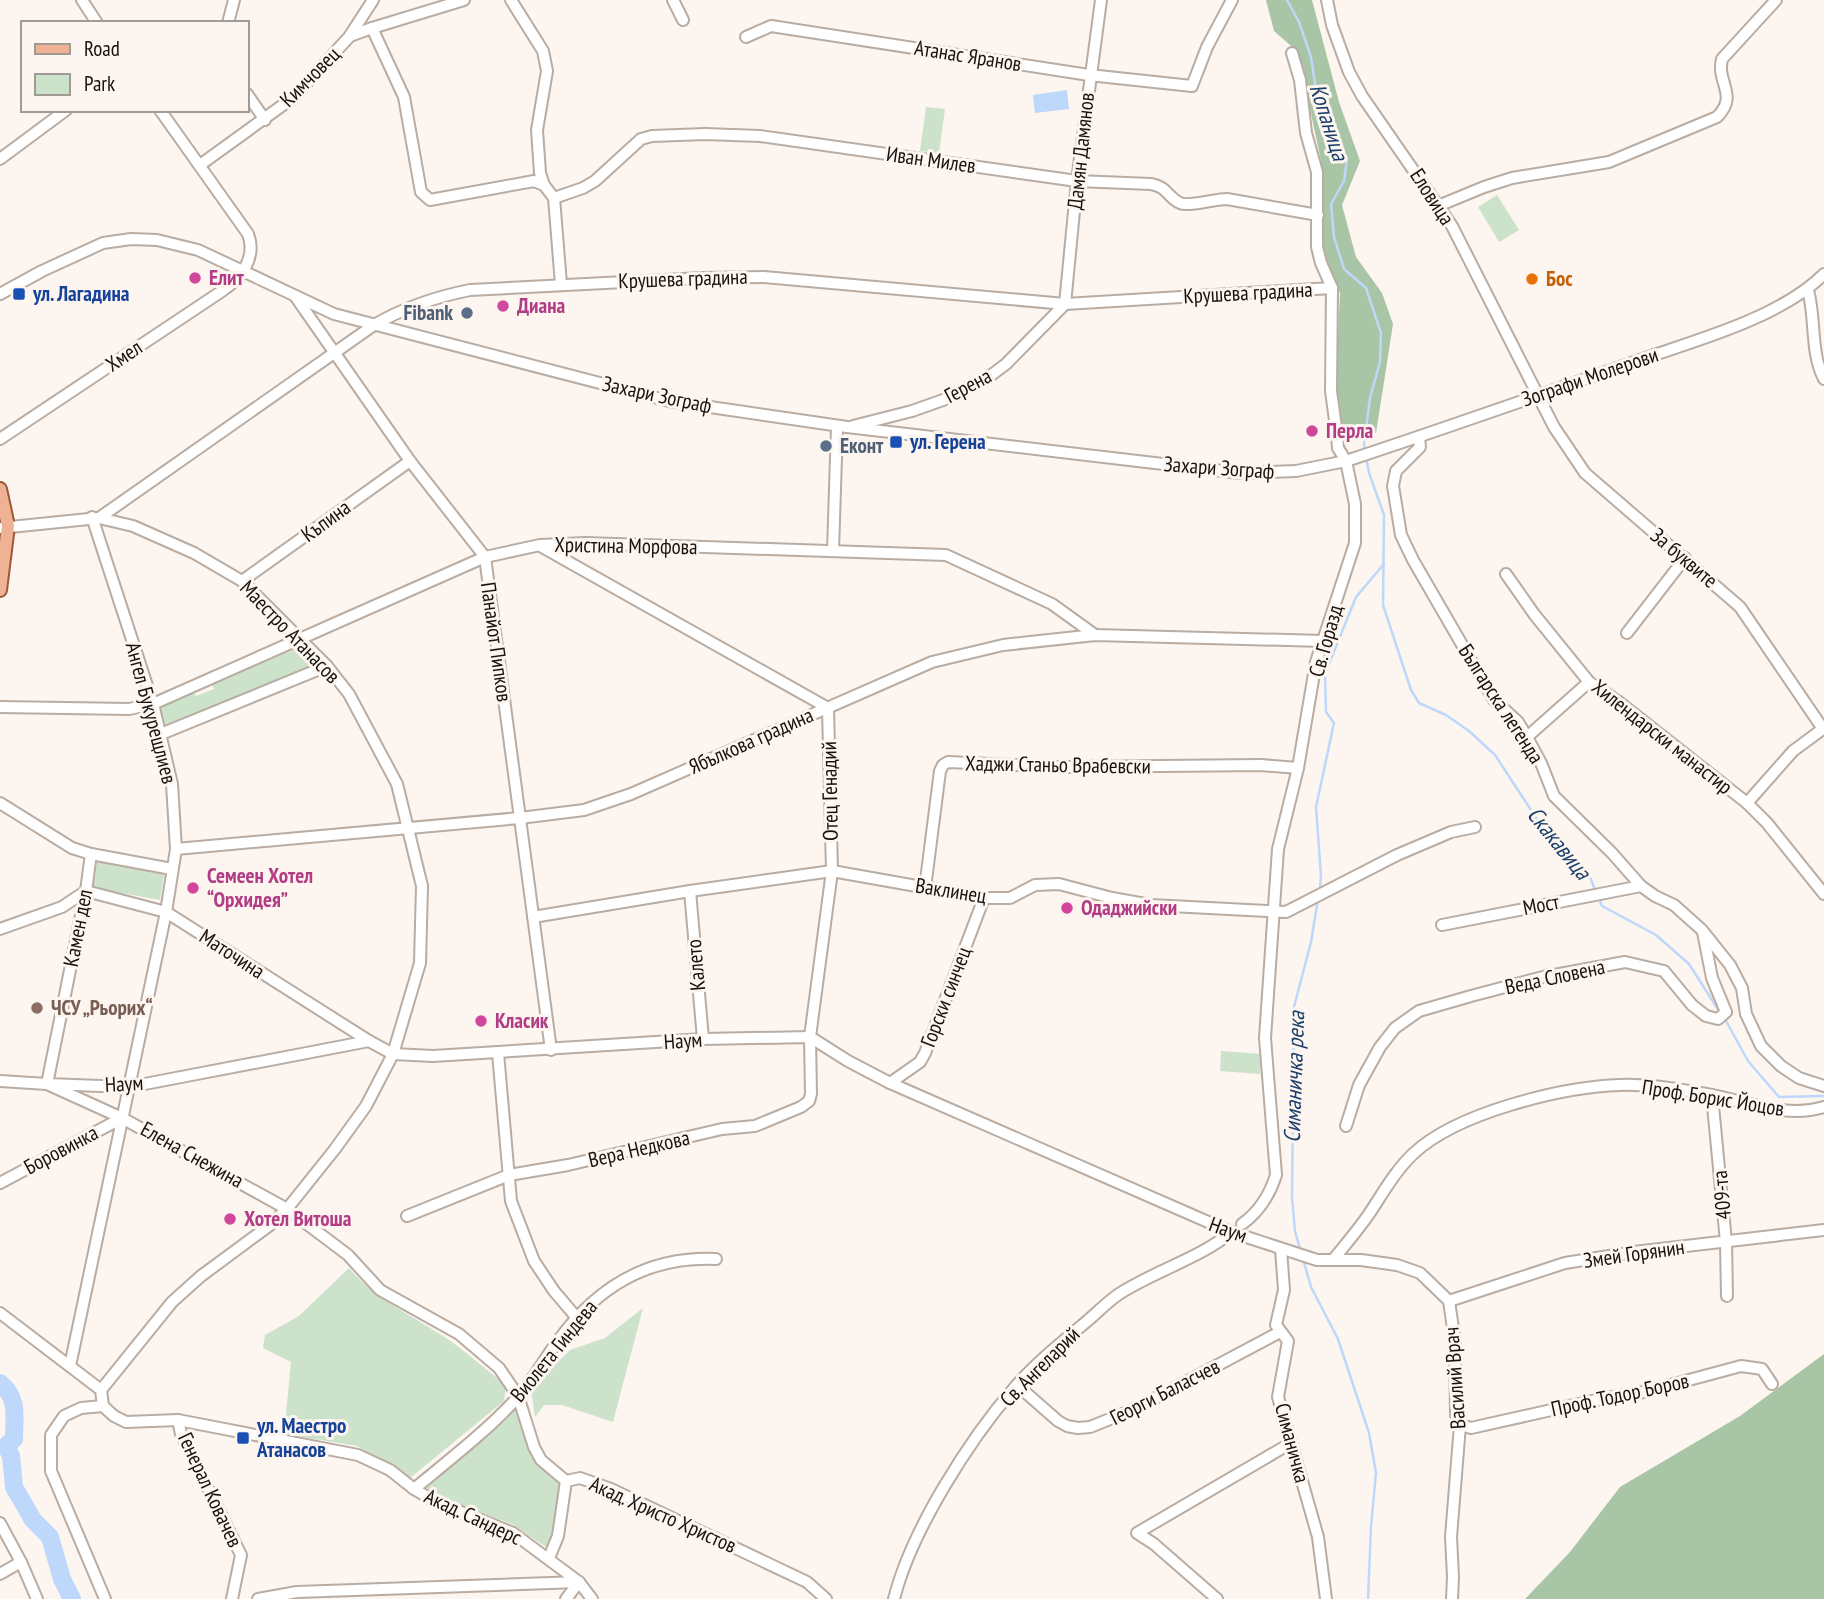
<svg xmlns="http://www.w3.org/2000/svg" width="1824" height="1599" viewBox="0 0 1824 1599" font-family="'PT Sans Narrow',sans-serif">
<rect width="100%" height="100%" fill="#fdf5ef"/>
<g fill="#cce2ca">
<polygon points="926,107 945,109 939,153 920,151"/>
<polygon points="1497,195 1519,230 1499,242 1478,207"/>
<polygon points="298,648 319,667 164,731 157,708 194,693 196,696 214,689 212,684"/>
<polygon points="98,858 165,869 160,900 93,888"/>
<polygon points="1221,1051 1261,1054 1260,1074 1220,1071"/>
<path d="M349,1268C375,1300 413,1316 446,1338C467,1352 486,1370 506,1385L504,1401L410,1478L357,1446L284,1434L291,1362L263,1348L265,1335L299,1316Z"/>
<polygon points="643,1308 613,1422 562,1405 544,1405 535,1417 531,1389 570,1350 605,1338"/>
<polygon points="518,1405 529,1445 566,1479 557,1532 549,1549 512,1524 440,1498 423,1485"/>
</g>
<g fill="#a8c5a5">
<polygon points="1266,0 1312,0 1339,102 1360,161 1342,205 1356,257 1382,293 1393,324 1376,433 1341,441 1335,392 1340,293 1320,247 1324,175 1298,52 1274,31"/>
<polygon points="1824,1354 1824,1599 1525,1599 1570,1552 1620,1487 1740,1416"/>
</g>
<polygon fill="#bdd8fa" points="1067,90 1069,109 1035,113 1033,95"/>
<g fill="none" stroke-linecap="round" stroke-linejoin="round">
<g stroke="#bdd8fa" stroke-width="2.5">
<polyline points="1287,0 1299,22 1311,57 1317,97 1347,159 1344,181 1331,204 1334,237 1344,269 1366,288 1381,333 1380,362 1370,398 1364,444 1365,450"/>
<polyline points="1366,457 1369,473 1384,515 1383,605 1411,690 1419,703 1446,715 1469,731 1495,755 1548,836 1590,877 1595,890"/>
<polyline points="1320,889 1321,876 1316,807 1334,723 1326,712 1325,674 1356,597 1384,564"/>
<polyline points="1598,896 1602,906 1656,935 1689,964 1721,1014"/>
<polyline points="1725,1019 1748,1061 1779,1097 1824,1096"/>
<polyline points="1300,1249 1295,1231 1292,1197 1294,1007 1311,942 1318,899"/>
<polyline points="1303,1259 1311,1287 1338,1339 1369,1433 1376,1473 1371,1526 1368,1599"/>
</g>
<path stroke="#bdd8fa" stroke-width="18" d="M0,1383C19,1398 14,1417 14,1439L6,1446L11,1456L14,1487L33,1520L50,1537L62,1579L72,1599"/>
<defs>
<g id="minor">
<polyline points="82,0 97,23"/>
<polyline points="511,0 543,51 547,71 537,130 540,173 544,185 554,198 561,284"/>
<polyline points="673,0 683,20"/>
<polyline points="1327,0 1332,25 1349,72 1362,96 1452,226 1554,427 1585,473 1740,607 1823,729"/>
<polyline points="228,23 234,0"/>
<polyline points="372,28 404,97 421,192 430,200 534,181 544,185"/>
<polyline points="350,36 372,28 464,0"/>
<polyline points="746,37 771,26 1089,75 1192,86 1207,47 1232,0"/>
<polyline points="247,94 265,120"/>
<polyline points="0,159 66,110"/>
<polyline points="200,165 294,97 349,37 373,0"/>
<path d="M554,198L583,188L595,181L641,139L652,136L705,134L760,136L1077,181L1151,184C1168,187 1167,197 1180,203C1188,207 1215,199 1227,199L1318,215"/>
<path d="M1438,206L1484,187L1512,178L1609,162L1717,117C1739,95 1716,83 1722,59L1776,0"/>
<path d="M1808,290C1816,319 1810,352 1824,379"/>
<path d="M0,294L42,271L103,243L131,239L157,240L198,250L334,314L669,401L847,427L1240,473L1296,471L1346,461C1440,430 1534,397 1628,364C1689,342 1778,320 1824,274"/>
<polyline points="295,296 410,461 485,557 551,1050"/>
<polyline points="853,426 912,411 943,400 990,376 1006,364 1065,304 1077,181 1101,0"/>
<polyline points="1419,437 1420,447 1396,471 1393,486 1401,535 1413,560 1494,700 1518,722 1527,737 1541,763 1554,796 1612,853 1641,886 1655,896 1674,905 1702,930 1730,965 1742,988 1746,1014 1761,1046 1781,1066 1799,1078 1824,1086"/>
<path d="M0,439L222,291C241,278 257,258 248,234L160,110"/>
<path d="M99,518L374,325C405,307 435,297 470,290L702,278L764,277L1065,304L1332,288"/>
<polyline points="0,528 99,518 133,526 194,553 242,581 327,666 349,694 397,784 422,886 420,963 393,1054 366,1106 335,1149 287,1209 270,1225 201,1276 172,1302 101,1390"/>
<polyline points="833,551 837,426"/>
<polyline points="1506,574 1534,614 1589,682 1619,702 1747,803 1767,823 1824,894"/>
<polyline points="242,581 410,461"/>
<polyline points="1627,633 1685,558"/>
<polyline points="0,707 129,709 153,704 485,557 540,545 586,543 946,555 1052,604 1095,635"/>
<polyline points="161,734 327,666"/>
<polyline points="1527,737 1589,682"/>
<polyline points="0,803 72,848 91,854 172,869"/>
<polyline points="1747,803 1793,751 1824,728"/>
<polyline points="176,849 520,818 584,810 631,794 932,662 1003,645 1095,635 1323,641"/>
<polyline points="91,854 86,891 47,1084 129,1087 369,1041 393,1054 433,1056 703,1039 810,1037 848,1061 890,1083 1231,1232 1317,1260 1361,1260 1397,1265 1420,1273 1449,1301 1455,1342 1456,1415 1460,1425 1451,1537 1453,1577 1452,1599"/>
<polyline points="925,888 940,771 943,765 948,762 1059,767 1261,765 1298,768"/>
<polyline points="690,891 703,1039"/>
<polyline points="533,917 690,891 832,871 984,898 1010,898 1035,885 1059,884 1112,898 1151,905 1286,912 1397,855 1451,832 1475,827"/>
<polyline points="1442,925 1641,886"/>
<polyline points="0,929 62,907 86,891 166,912 369,1041"/>
<polyline points="498,1053 511,1201 534,1261 554,1291 577,1318"/>
<polyline points="0,1081 47,1084 122,1118 287,1209 348,1255 380,1290 459,1334 499,1368 518,1396 534,1447 541,1460 566,1481"/>
<polyline points="890,1083 920,1062 925,1053 984,898"/>
<polyline points="1712,1095 1726,1242 1727,1296"/>
<polyline points="1346,1126 1359,1085 1380,1047 1395,1028 1419,1011 1471,996 1543,977 1625,962 1664,971 1692,1005 1706,1016 1718,1019 1726,1012 1712,978 1703,932"/>
<polyline points="0,1183 122,1118"/>
<polyline points="407,1216 509,1175 568,1165 722,1129 755,1126 801,1107 809,1101 811,1094 810,1037 832,871 828,708 542,547"/>
<path d="M1242,1224C1259,1212 1270,1194 1276,1175L1265,1038L1278,849L1298,768L1316,662L1355,543V504L1346,461L1338,448L1337,435L1331,391L1332,288L1321,263L1317,247V172L1306,133L1300,80L1292,53"/>
<polyline points="1281,1249 1284,1290 1276,1325 1288,1341 1278,1397 1318,1537 1326,1599"/>
<path d="M1333,1260C1345,1245 1358,1230 1369,1214C1383,1193 1395,1171 1413,1154C1456,1113 1561,1087 1620,1085C1644,1084 1671,1088 1694,1092C1737,1097 1782,1120 1824,1107"/>
<polyline points="1449,1301 1565,1263 1634,1252 1824,1230"/>
<polyline points="0,1313 101,1390 103,1406 114,1416 126,1422 178,1420 358,1455 390,1470 414,1489 436,1502 513,1533 579,1582 592,1599"/>
<polyline points="70,1366 166,912 176,849 172,784 153,704 92,517"/>
<polyline points="1017,1385 1058,1421 1067,1426 1078,1428 1090,1427 1135,1409 1280,1332"/>
<polyline points="103,1406 81,1408 64,1416 51,1435 51,1471 105,1599"/>
<polyline points="178,1420 181,1434 241,1555 232,1599"/>
<polyline points="1460,1425 1471,1428 1601,1399 1644,1392 1741,1366 1762,1369 1772,1384"/>
<polyline points="566,1481 580,1478 611,1489 807,1582 826,1599"/>
<path d="M414,1489C449,1460 487,1431 518,1397C533,1380 544,1359 558,1341C597,1287 647,1256 716,1259"/>
<polyline points="0,1523 21,1562 37,1599"/>
<polyline points="549,1558 558,1536 566,1481"/>
<polyline points="0,1574 21,1562"/>
<polyline points="258,1599 297,1592 579,1582"/>
<polyline points="566,1599 579,1582"/>
<path d="M894,1599C911,1531 969,1440 1015,1387C1036,1363 1062,1342 1086,1322C1097,1313 1107,1302 1119,1294C1152,1272 1203,1257 1231,1232"/>
<polyline points="1217,1599 1154,1544 1137,1533 1291,1443"/>
</g>
<polyline id="major" points="0,489 8,526 0,590"/>
</defs>
<use href="#minor" stroke="#b9aca2" stroke-width="14"/>
<use href="#major" stroke="#9c5837" stroke-width="16"/>
<use href="#minor" stroke="#fff" stroke-width="10"/>
<use href="#major" stroke="#efb294" stroke-width="12"/>
</g>
<g fill="#d1479c" stroke="#fdf5ef" stroke-width="2.5">
<circle cx="195" cy="278" r="7"/>
<circle cx="503" cy="306" r="7"/>
<circle cx="1312" cy="431" r="7"/>
<circle cx="193" cy="888" r="7"/>
<circle cx="1067" cy="908" r="7"/>
<circle cx="481" cy="1021" r="7"/>
<circle cx="230" cy="1219" r="7"/>
</g>
<circle fill="#e8710a" stroke="#fdf5ef" stroke-width="2.5" cx="1532" cy="279" r="7"/>
<g fill="#1a4fb4" stroke="#fdf5ef" stroke-width="2.5">
<rect x="12" y="287" width="14" height="14" rx="3.5"/>
<rect x="889" y="435" width="14" height="14" rx="3.5"/>
<rect x="236" y="1431" width="14" height="14" rx="3.5"/>
</g>
<g fill="#5c6f8a" stroke="#fdf5ef" stroke-width="2.5">
<circle cx="467" cy="313" r="7"/>
<circle cx="826" cy="446" r="7"/>
</g>
<circle fill="#8d6e63" stroke="#fdf5ef" stroke-width="2.5" cx="37" cy="1008" r="7"/>
<g text-anchor="middle" stroke-width="6" stroke-linejoin="round" paint-order="stroke">
<g font-size="21" fill="#16120f" stroke="#fdf5ef">
<text transform="translate(968 56) rotate(9)" y="7">Атанас Яранов</text>
<text transform="translate(310 77) rotate(-45)" y="7">Кимчовец</text>
<text transform="translate(1081 151) rotate(-84)" y="7">Дамян Дамянов</text>
<text transform="translate(931 160) rotate(8)" y="7">Иван Милев</text>
<text transform="translate(1432 197) rotate(57)" y="7">Еловица</text>
<text transform="translate(683 279) rotate(-2)" y="7">Крушева градина</text>
<text transform="translate(1248 293) rotate(-3)" y="7">Крушева градина</text>
<text transform="translate(124 356) rotate(-34)" y="7">Хмел</text>
<text transform="translate(1590 377) rotate(-19)" y="7">Зографи Молерови</text>
<text transform="translate(968 386) rotate(-28)" y="7">Герена</text>
<text transform="translate(657 395) rotate(12)" y="7">Захари Зограф</text>
<text transform="translate(1219 468) rotate(4)" y="7">Захари Зограф</text>
<text transform="translate(326 521) rotate(-36)" y="7">Къпина</text>
<text transform="translate(626 546) rotate(1)" y="7">Христина Морфова</text>
<text transform="translate(1684 558) rotate(40)" y="7">За буквите</text>
<text transform="translate(290 632) rotate(46)" y="7">Маестро Атанасов</text>
<text transform="translate(1326 641) rotate(-74)" y="7">Св. Горазд</text>
<text transform="translate(496 642) rotate(82)" y="7">Панайот Пипков</text>
<text transform="translate(1501 704) rotate(57)" y="7">Българска легенда</text>
<text transform="translate(151 713) rotate(75)" y="7">Ангел Букурещлиев</text>
<text transform="translate(1662 737) rotate(38)" y="7">Хилендарски манастир</text>
<text transform="translate(751 741) rotate(-24)" y="7">Ябълкова градина</text>
<text transform="translate(1058 765) rotate(1)" y="7">Хаджи Станьо Врабевски</text>
<text transform="translate(830 791) rotate(-91)" y="7">Отец Генадий</text>
<text transform="translate(951 891) rotate(9)" y="7">Ваклинец</text>
<text transform="translate(1541 905) rotate(-11)" y="7">Мост</text>
<text transform="translate(78 928) rotate(-79)" y="7">Камен дел</text>
<text transform="translate(232 954) rotate(33)" y="7">Маточина</text>
<text transform="translate(696 965) rotate(-95)" y="7">Калето</text>
<text transform="translate(1555 977) rotate(-12)" y="7">Веда Словена</text>
<text transform="translate(946 997) rotate(-69)" y="7">Горски синчец</text>
<text transform="translate(683 1041) rotate(-4)" y="7">Наум</text>
<text transform="translate(124 1084) rotate(-3)" y="7">Наум</text>
<text transform="translate(1713 1098) rotate(9)" y="7">Проф. Борис Йоцов</text>
<text transform="translate(639 1149) rotate(-13)" y="7">Вера Недкова</text>
<text transform="translate(61 1150) rotate(-28)" y="7">Боровинка</text>
<text transform="translate(192 1155) rotate(29)" y="7">Елена Снежина</text>
<text transform="translate(1722 1195) rotate(-95)" y="7">409-та</text>
<text transform="translate(1228 1230) rotate(20)" y="7">Наум</text>
<text transform="translate(1634 1254) rotate(-8)" y="7">Змей Горянин</text>
<text transform="translate(554 1351) rotate(-51)" y="7">Виолета Гиндева</text>
<text transform="translate(1040 1367) rotate(-45)" y="7">Св. Ангеларий</text>
<text transform="translate(1455 1378) rotate(-94)" y="7">Василий Врач</text>
<text transform="translate(1165 1392) rotate(-27)" y="7">Георги Баласчев</text>
<text transform="translate(1620 1395) rotate(-12)" y="7">Проф. Тодор Боров</text>
<text transform="translate(1292 1443) rotate(75)" y="7">Симаничка</text>
<text transform="translate(210 1490) rotate(65)" y="7">Генерал Ковачев</text>
<text transform="translate(663 1515) rotate(24)" y="7">Акад. Христо Христов</text>
<text transform="translate(473 1517) rotate(25)" y="7">Акад. Сандерс</text>
</g>
<g font-size="21" font-weight="bold" fill="#b23c85" stroke="#fdf5ef" text-anchor="start">
<text x="209" y="285">Елит</text>
<text x="517" y="313">Диана</text>
<text x="1326" y="438">Перла</text>
<text x="207" y="883">Семеен Хотел<tspan x="207" dy="24">“Орхидея”</tspan></text>
<text x="1081" y="915">Одаджийски</text>
<text x="495" y="1028">Класик</text>
<text x="244" y="1226">Хотел Витоша</text>
</g>
<g font-size="21" font-weight="bold" fill="#c56008" stroke="#fdf5ef" text-anchor="start">
<text x="1546" y="286">Бос</text>
</g>
<g font-size="21" font-weight="bold" fill="#164399" stroke="#fdf5ef" text-anchor="start">
<text x="33" y="301">ул. Лагадина</text>
<text x="910" y="449">ул. Герена</text>
<text x="257" y="1433">ул. Маестро<tspan x="257" dy="24">Атанасов</tspan></text>
</g>
<g font-size="21" font-weight="bold" fill="#4e5e75" stroke="#fdf5ef" text-anchor="end">
<text x="453" y="320">Fibank</text>
<text x="840" y="453" text-anchor="start">Еконт</text>
</g>
<g font-size="21" font-weight="bold" fill="#785e54" stroke="#fdf5ef" text-anchor="start">
<text x="51" y="1015">ЧСУ „Рьорих“</text>
</g>
<g font-size="23" font-style="italic" fill="#1b3f6b" stroke="#fdf5ef">
<text transform="translate(1329 122) rotate(72)" y="8">Копаница</text>
<text transform="translate(1559 843) rotate(51)" y="8">Скакавица</text>
<text transform="translate(1294 1077) rotate(-88)" y="8">Симаничка река</text>
</g>
</g>
<rect x="21" y="21" width="228" height="91" fill="#fdf5ef" stroke="#a19a95" stroke-width="2"/>
<rect x="35" y="44" width="35" height="10" fill="#efb294" stroke="#a19a95" stroke-width="2"/>
<text x="84" y="56" font-size="21" fill="#16120f">Road</text>
<rect x="35" y="74" width="35" height="21" fill="#cce2ca" stroke="#a19a95" stroke-width="2"/>
<text x="84" y="91" font-size="21" fill="#16120f">Park</text>
</svg>
